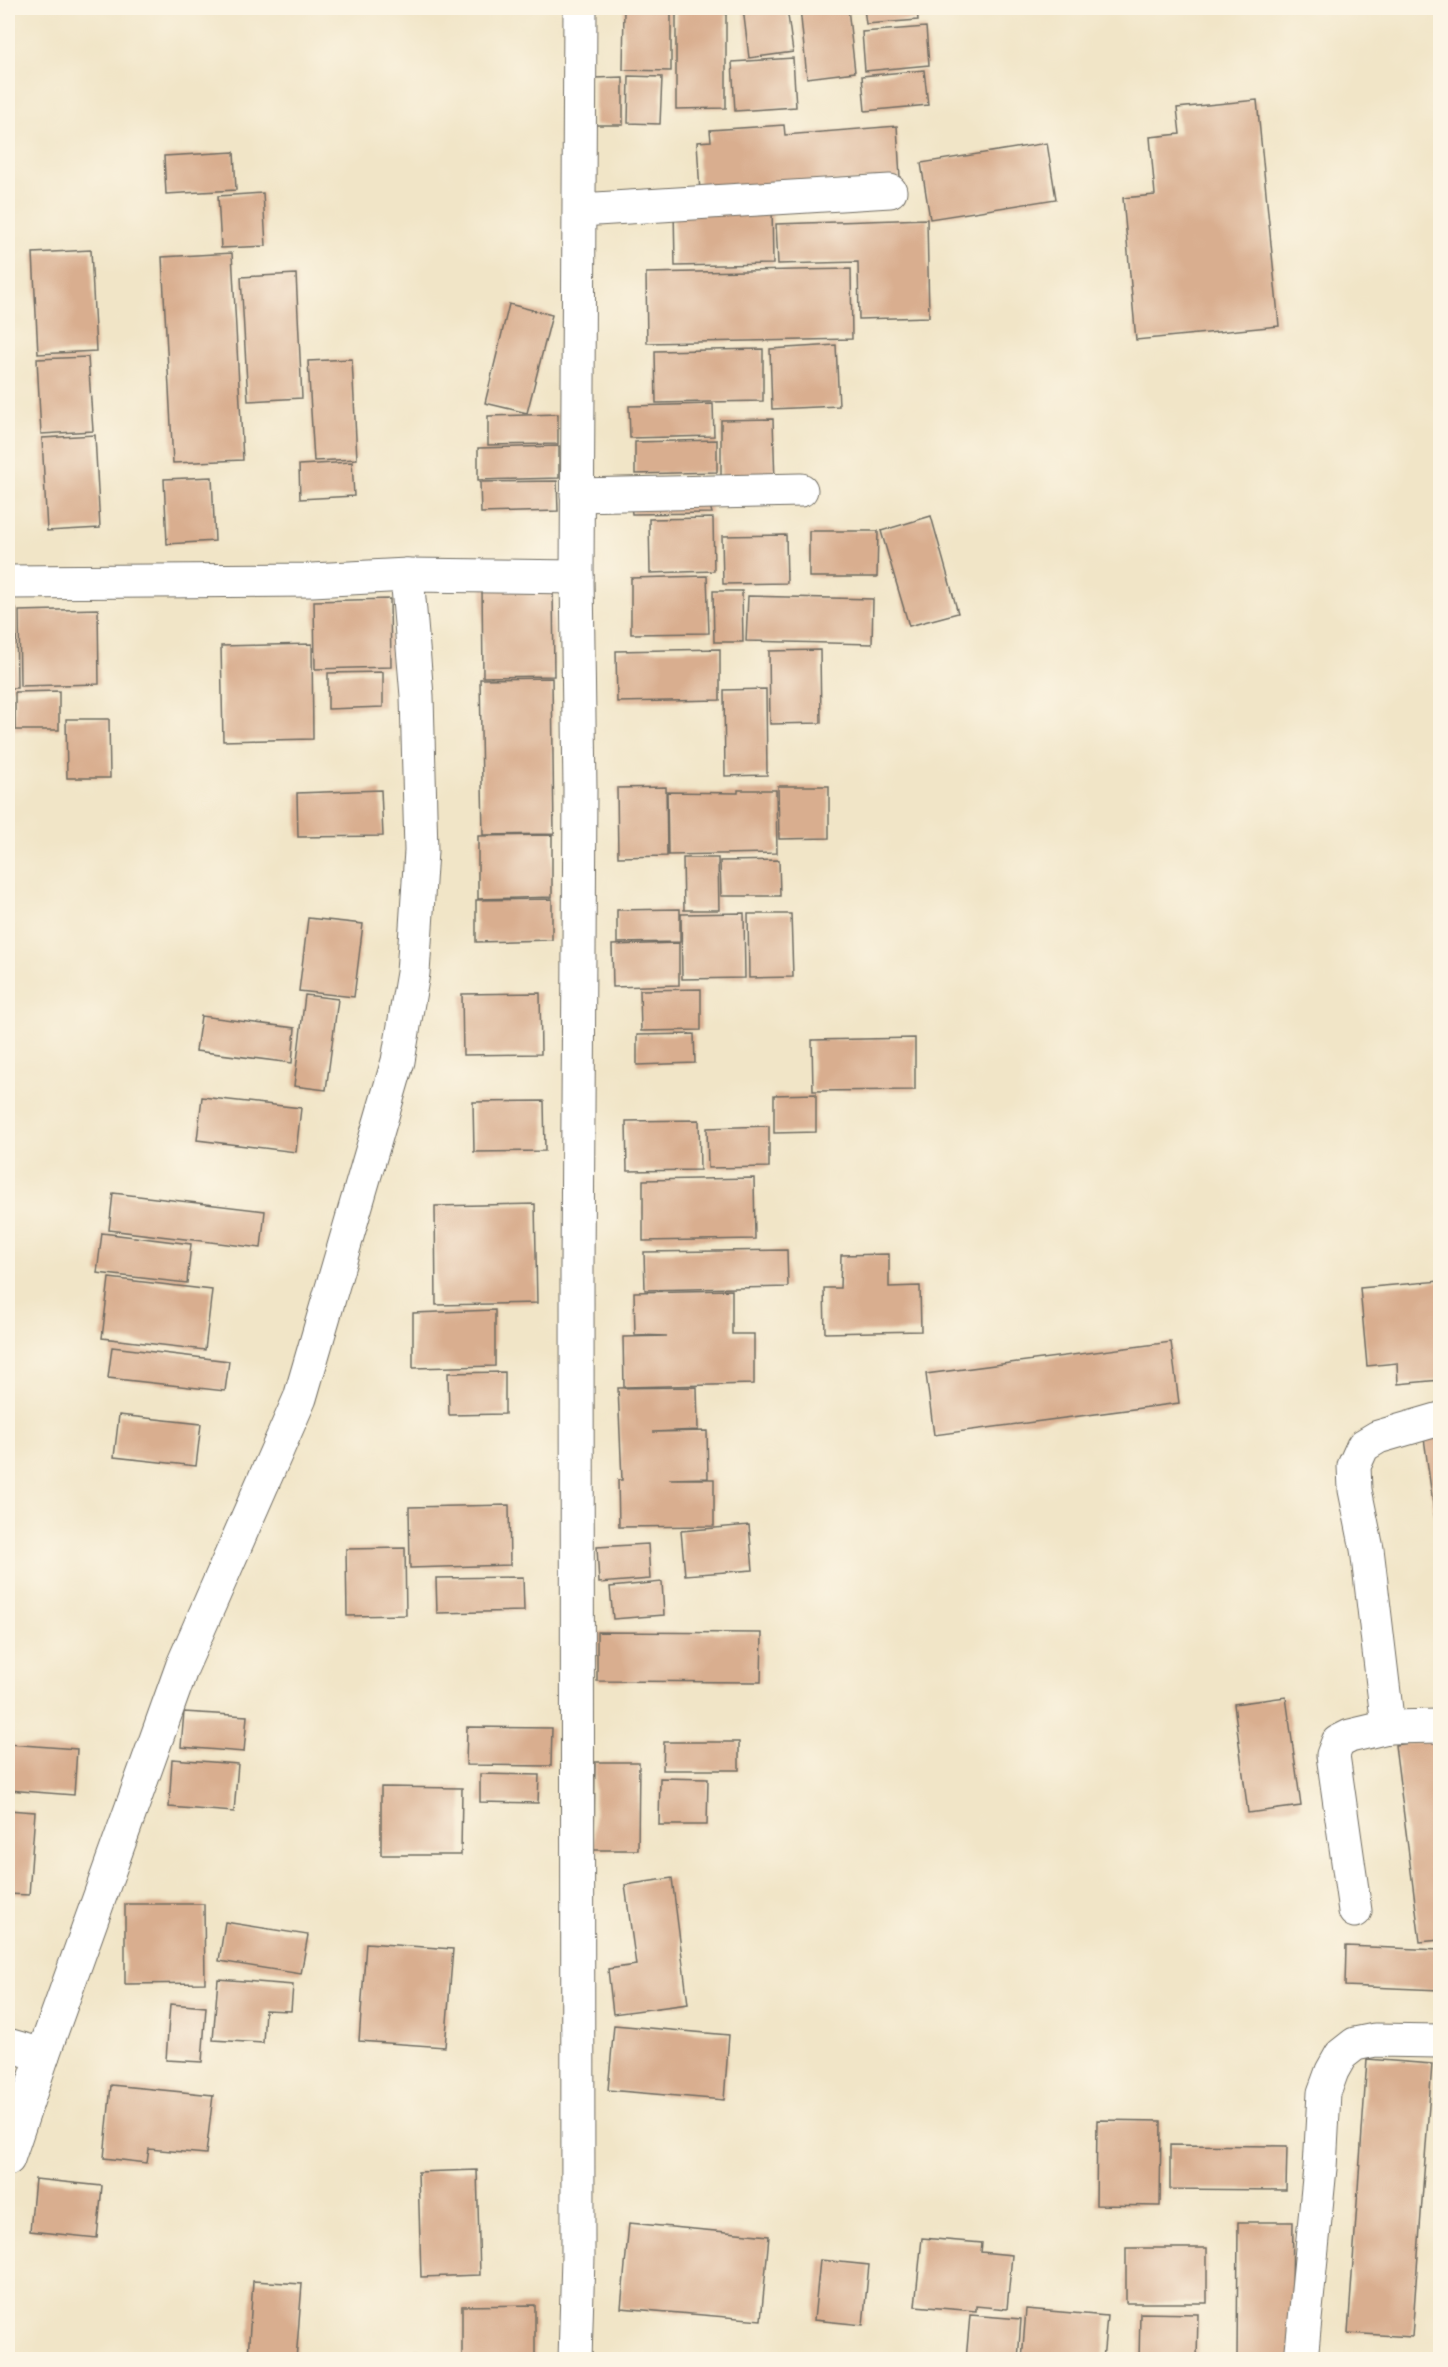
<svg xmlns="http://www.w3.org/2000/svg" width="1448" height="2367" viewBox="0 0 1448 2367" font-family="'IM FELL English',serif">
<rect width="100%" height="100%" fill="#fcf5e5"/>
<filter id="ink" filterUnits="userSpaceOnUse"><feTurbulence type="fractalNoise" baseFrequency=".0167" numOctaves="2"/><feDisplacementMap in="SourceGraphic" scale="12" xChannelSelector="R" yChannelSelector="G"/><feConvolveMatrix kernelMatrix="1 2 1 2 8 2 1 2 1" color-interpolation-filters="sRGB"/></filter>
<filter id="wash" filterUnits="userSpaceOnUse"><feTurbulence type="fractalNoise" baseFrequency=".008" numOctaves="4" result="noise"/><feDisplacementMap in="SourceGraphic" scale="24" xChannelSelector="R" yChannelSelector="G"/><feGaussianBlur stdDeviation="1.35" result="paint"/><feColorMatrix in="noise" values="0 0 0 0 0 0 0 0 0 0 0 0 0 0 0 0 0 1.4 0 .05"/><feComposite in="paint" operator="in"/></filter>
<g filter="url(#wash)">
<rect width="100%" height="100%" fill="#f1e5c7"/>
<g id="blocks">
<g fill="#d9ae8f">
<polygon points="624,8 671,8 671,71 623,70"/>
<polygon points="676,8 726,8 726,108 676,109"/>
<polygon points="743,8 787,8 793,52 749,58"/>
<polygon points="800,8 848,8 855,72 807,78"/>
<polygon points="864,8 917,8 918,20 866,24"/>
<polygon points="926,27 929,65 865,71 862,32"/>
<polygon points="793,58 796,107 735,111 732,62"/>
<polygon points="924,70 928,105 865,111 862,76"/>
<polygon points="629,76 662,77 660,124 628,123"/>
<polygon points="623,77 623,125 595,125 595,78"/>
<polygon points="1257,100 1279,326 1136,340 1123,198 1155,195 1150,137 1180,134 1177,108"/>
<polygon points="784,125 785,135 897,126 900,178 700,193 697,142 711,141 710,130"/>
<polygon points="1047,143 1056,199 930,219 921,163"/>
<polygon points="234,152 236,190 166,194 164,156"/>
<polygon points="263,193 266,246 221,248 218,196"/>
<polygon points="772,206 773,264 675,266 674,208"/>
<polygon points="927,219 929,317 859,319 858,262 778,264 776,224"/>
<polygon points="91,250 96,351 38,354 33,253"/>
<polygon points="232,253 243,460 173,463 162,257"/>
<polygon points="851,269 852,339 647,343 646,273"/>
<polygon points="296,274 302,398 248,401 241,277"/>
<polygon points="509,304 552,315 527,413 485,403"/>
<polygon points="836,345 839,406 772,409 770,349"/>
<polygon points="763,349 763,401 656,403 655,351"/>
<polygon points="88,357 93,431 41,434 37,359"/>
<polygon points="352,359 357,459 314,461 308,361"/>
<polygon points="713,404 714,436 630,438 629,406"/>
<polygon points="558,414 558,444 488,445 488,416"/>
<polygon points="773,419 775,484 721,484 721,420"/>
<polygon points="95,435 100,528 47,531 42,438"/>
<polygon points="717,440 717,472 635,474 635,442"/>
<polygon points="559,446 559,478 478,480 478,448"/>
<polygon points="352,462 354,496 300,499 299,465"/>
<polygon points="212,477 215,541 167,544 164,479"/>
<polygon points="557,481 558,511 481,513 480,482"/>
<polygon points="707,495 712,513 632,514 630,497"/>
<polygon points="931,516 958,613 909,626 881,531"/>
<polygon points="713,518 714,571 650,573 649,519"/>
<polygon points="809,531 878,531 877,577 809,577"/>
<polygon points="786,535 787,583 723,584 722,536"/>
<polygon points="707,576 709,633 631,634 631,578"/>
<polygon points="553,586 554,676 483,677 482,587"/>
<polygon points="713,591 742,591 743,642 714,642"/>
<polygon points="748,596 873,599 872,644 746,641"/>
<polygon points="390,599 391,667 315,669 314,601"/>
<polygon points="8,608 16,608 17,688 8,688"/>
<polygon points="98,609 99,684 20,686 19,611"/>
<polygon points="312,644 313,739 223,741 221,646"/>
<polygon points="720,649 720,700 617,702 616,651"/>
<polygon points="820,650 821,723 770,724 769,651"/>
<polygon points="383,672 383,707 328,709 328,673"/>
<polygon points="552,678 554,834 483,835 480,679"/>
<polygon points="766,689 767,775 725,776 724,690"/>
<polygon points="59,691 59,730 15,730 15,692"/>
<polygon points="66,719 109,719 110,778 67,778"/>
<polygon points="778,786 829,786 829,838 779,839"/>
<polygon points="666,787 667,856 618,857 617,788"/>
<polygon points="381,790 383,836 298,837 297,793"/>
<polygon points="738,790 776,790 777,853 668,855 667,792 738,793"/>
<polygon points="552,835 552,897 478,899 478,836"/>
<polygon points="683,858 718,858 719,910 684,910"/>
<polygon points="779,860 780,896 721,896 720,861"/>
<polygon points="552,899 552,940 476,942 476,900"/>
<polygon points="680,909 680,942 617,943 617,910"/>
<polygon points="744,913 745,978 682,979 681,914"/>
<polygon points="748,914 791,914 793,977 749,978"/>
<polygon points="308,918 363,924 354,997 299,991"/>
<polygon points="679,943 679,985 613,987 612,945"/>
<polygon points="701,989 701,1030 641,1031 640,990"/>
<polygon points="540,993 541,1054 463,1055 462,994"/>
<polygon points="305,995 338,999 326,1090 294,1086"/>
<polygon points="201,1016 295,1028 292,1063 196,1051"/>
<polygon points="694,1034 695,1063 637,1065 637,1035"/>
<polygon points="915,1038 915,1090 813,1091 812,1040"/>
<polygon points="816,1094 816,1132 774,1133 774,1095"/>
<polygon points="202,1097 301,1108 296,1152 197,1140"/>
<polygon points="544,1101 545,1151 474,1152 473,1102"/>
<polygon points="699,1120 700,1170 627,1171 626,1121"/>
<polygon points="769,1126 769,1167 708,1168 707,1128"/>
<polygon points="754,1178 755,1239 643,1241 643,1180"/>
<polygon points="113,1193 265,1211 261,1248 109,1230"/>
<polygon points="535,1204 537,1303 436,1305 435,1206"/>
<polygon points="102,1233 191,1244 187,1283 97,1273"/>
<polygon points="787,1250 788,1287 645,1290 644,1252"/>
<polygon points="889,1254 889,1287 920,1286 921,1331 825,1333 824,1288 840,1288 841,1255"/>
<polygon points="109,1278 212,1290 205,1350 102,1338"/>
<polygon points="1440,1281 1440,1380 1398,1384 1397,1363 1367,1366 1360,1288"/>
<polygon points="732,1290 732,1334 754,1334 754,1384 624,1387 623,1337 667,1336 635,1335 634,1292"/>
<polygon points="495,1310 495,1366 413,1368 413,1313"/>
<polygon points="1171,1342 1179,1403 934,1435 926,1374"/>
<polygon points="112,1347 229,1361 225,1391 108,1378"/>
<polygon points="505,1372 505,1414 449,1415 448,1373"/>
<polygon points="697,1387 698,1430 653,1432 707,1431 708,1478 669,1479 714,1479 714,1526 619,1527 618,1480 622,1480 618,1388"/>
<polygon points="119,1415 201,1424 196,1466 114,1457"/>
<polygon points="1440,1436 1440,1548 1439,1548 1424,1438"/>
<polygon points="509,1505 510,1565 410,1568 409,1507"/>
<polygon points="749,1525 753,1570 685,1575 681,1531"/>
<polygon points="648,1544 650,1579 599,1583 597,1547"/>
<polygon points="405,1548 406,1615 347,1616 346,1549"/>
<polygon points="523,1577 524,1611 437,1613 436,1578"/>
<polygon points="662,1582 664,1615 613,1619 610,1587"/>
<polygon points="597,1632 762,1633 761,1682 597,1681"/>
<polygon points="1286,1697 1301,1806 1248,1813 1234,1704"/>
<polygon points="184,1712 247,1716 244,1752 181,1747"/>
<polygon points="467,1727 552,1728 551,1766 466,1765"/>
<polygon points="1440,1739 1440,1940 1420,1942 1395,1745"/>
<polygon points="664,1742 739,1742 739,1770 663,1770"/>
<polygon points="8,1744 77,1749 74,1795 8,1790"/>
<polygon points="172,1759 238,1764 234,1812 169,1807"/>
<polygon points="595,1762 639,1762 638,1850 594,1850"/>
<polygon points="480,1774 539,1775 538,1803 480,1802"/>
<polygon points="660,1778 708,1779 707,1825 659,1825"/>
<polygon points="381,1787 462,1788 461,1855 381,1855"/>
<polygon points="8,1810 35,1812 29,1895 8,1894"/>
<polygon points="672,1878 688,2004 613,2014 608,1969 636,1965 625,1885"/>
<polygon points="125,1904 204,1904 205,1983 125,1984"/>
<polygon points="225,1922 308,1935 301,1974 219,1961"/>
<polygon points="366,1943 453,1949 445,2047 359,2041"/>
<polygon points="1346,1946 1440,1950 1440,1990 1345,1986"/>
<polygon points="218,1979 293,1985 291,2011 265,2010 263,2043 213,2040"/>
<polygon points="170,2004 206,2007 202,2062 166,2060"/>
<polygon points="614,2025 729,2035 724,2100 608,2090"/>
<polygon points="1367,2059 1432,2064 1412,2337 1348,2333"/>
<polygon points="1439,2070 1440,2070 1440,2102 1437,2101"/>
<polygon points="111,2085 213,2095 206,2154 149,2149 147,2163 104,2158"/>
<polygon points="1097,2120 1161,2121 1160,2206 1096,2205"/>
<polygon points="1170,2145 1287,2146 1286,2190 1170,2189"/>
<polygon points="477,2170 480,2275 421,2277 418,2172"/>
<polygon points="35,2179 102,2186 97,2238 30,2231"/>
<polygon points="1238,2222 1293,2222 1291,2360 1237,2360"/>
<polygon points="629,2223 769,2236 761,2320 621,2308"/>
<polygon points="922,2238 982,2243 981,2252 1012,2255 1007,2309 976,2306 976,2311 915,2306"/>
<rect x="1126" y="2248" width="81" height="55"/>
<polygon points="820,2260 869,2265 863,2325 814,2320"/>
<polygon points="253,2281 302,2284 296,2360 248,2357"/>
<polygon points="535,2305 535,2360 392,2360 392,2357 462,2356 462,2306"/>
<polygon points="1026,2309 1107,2316 1103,2360 1022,2360"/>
<polygon points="1140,2313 1198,2314 1197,2360 1139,2360"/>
<polygon points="970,2315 1021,2319 1018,2360 966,2360"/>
</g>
</g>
</g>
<g filter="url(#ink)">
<use href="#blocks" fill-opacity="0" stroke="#706c62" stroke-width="1.5"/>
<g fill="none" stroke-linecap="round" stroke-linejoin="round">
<defs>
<g id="minor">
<polyline points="580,210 890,191"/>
<polyline points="577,495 801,490"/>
<polyline points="8,582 312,580 407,575 577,577"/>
<polyline points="1440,1419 1378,1437 1363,1446 1354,1466 1355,1490 1367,1549 1388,1727 1440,1726"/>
<polyline points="1355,1911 1333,1755 1338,1742 1350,1736 1388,1727"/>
<polyline points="8,2045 43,2055"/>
<polyline points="8,2159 43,2055 182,1667 300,1398 398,1061 413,973 421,851 417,696 407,575"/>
<polyline points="575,2360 578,2257 577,1271 580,789 577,577 580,8"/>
<polyline points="1301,2360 1320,2168 1324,2093 1332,2071 1341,2055 1355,2044 1375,2040 1440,2041"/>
</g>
</defs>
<use href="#minor" stroke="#706c62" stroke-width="35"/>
<use href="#minor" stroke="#fff" stroke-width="33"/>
</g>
</g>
<rect width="1448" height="2367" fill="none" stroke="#fcf5e5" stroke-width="30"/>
</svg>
